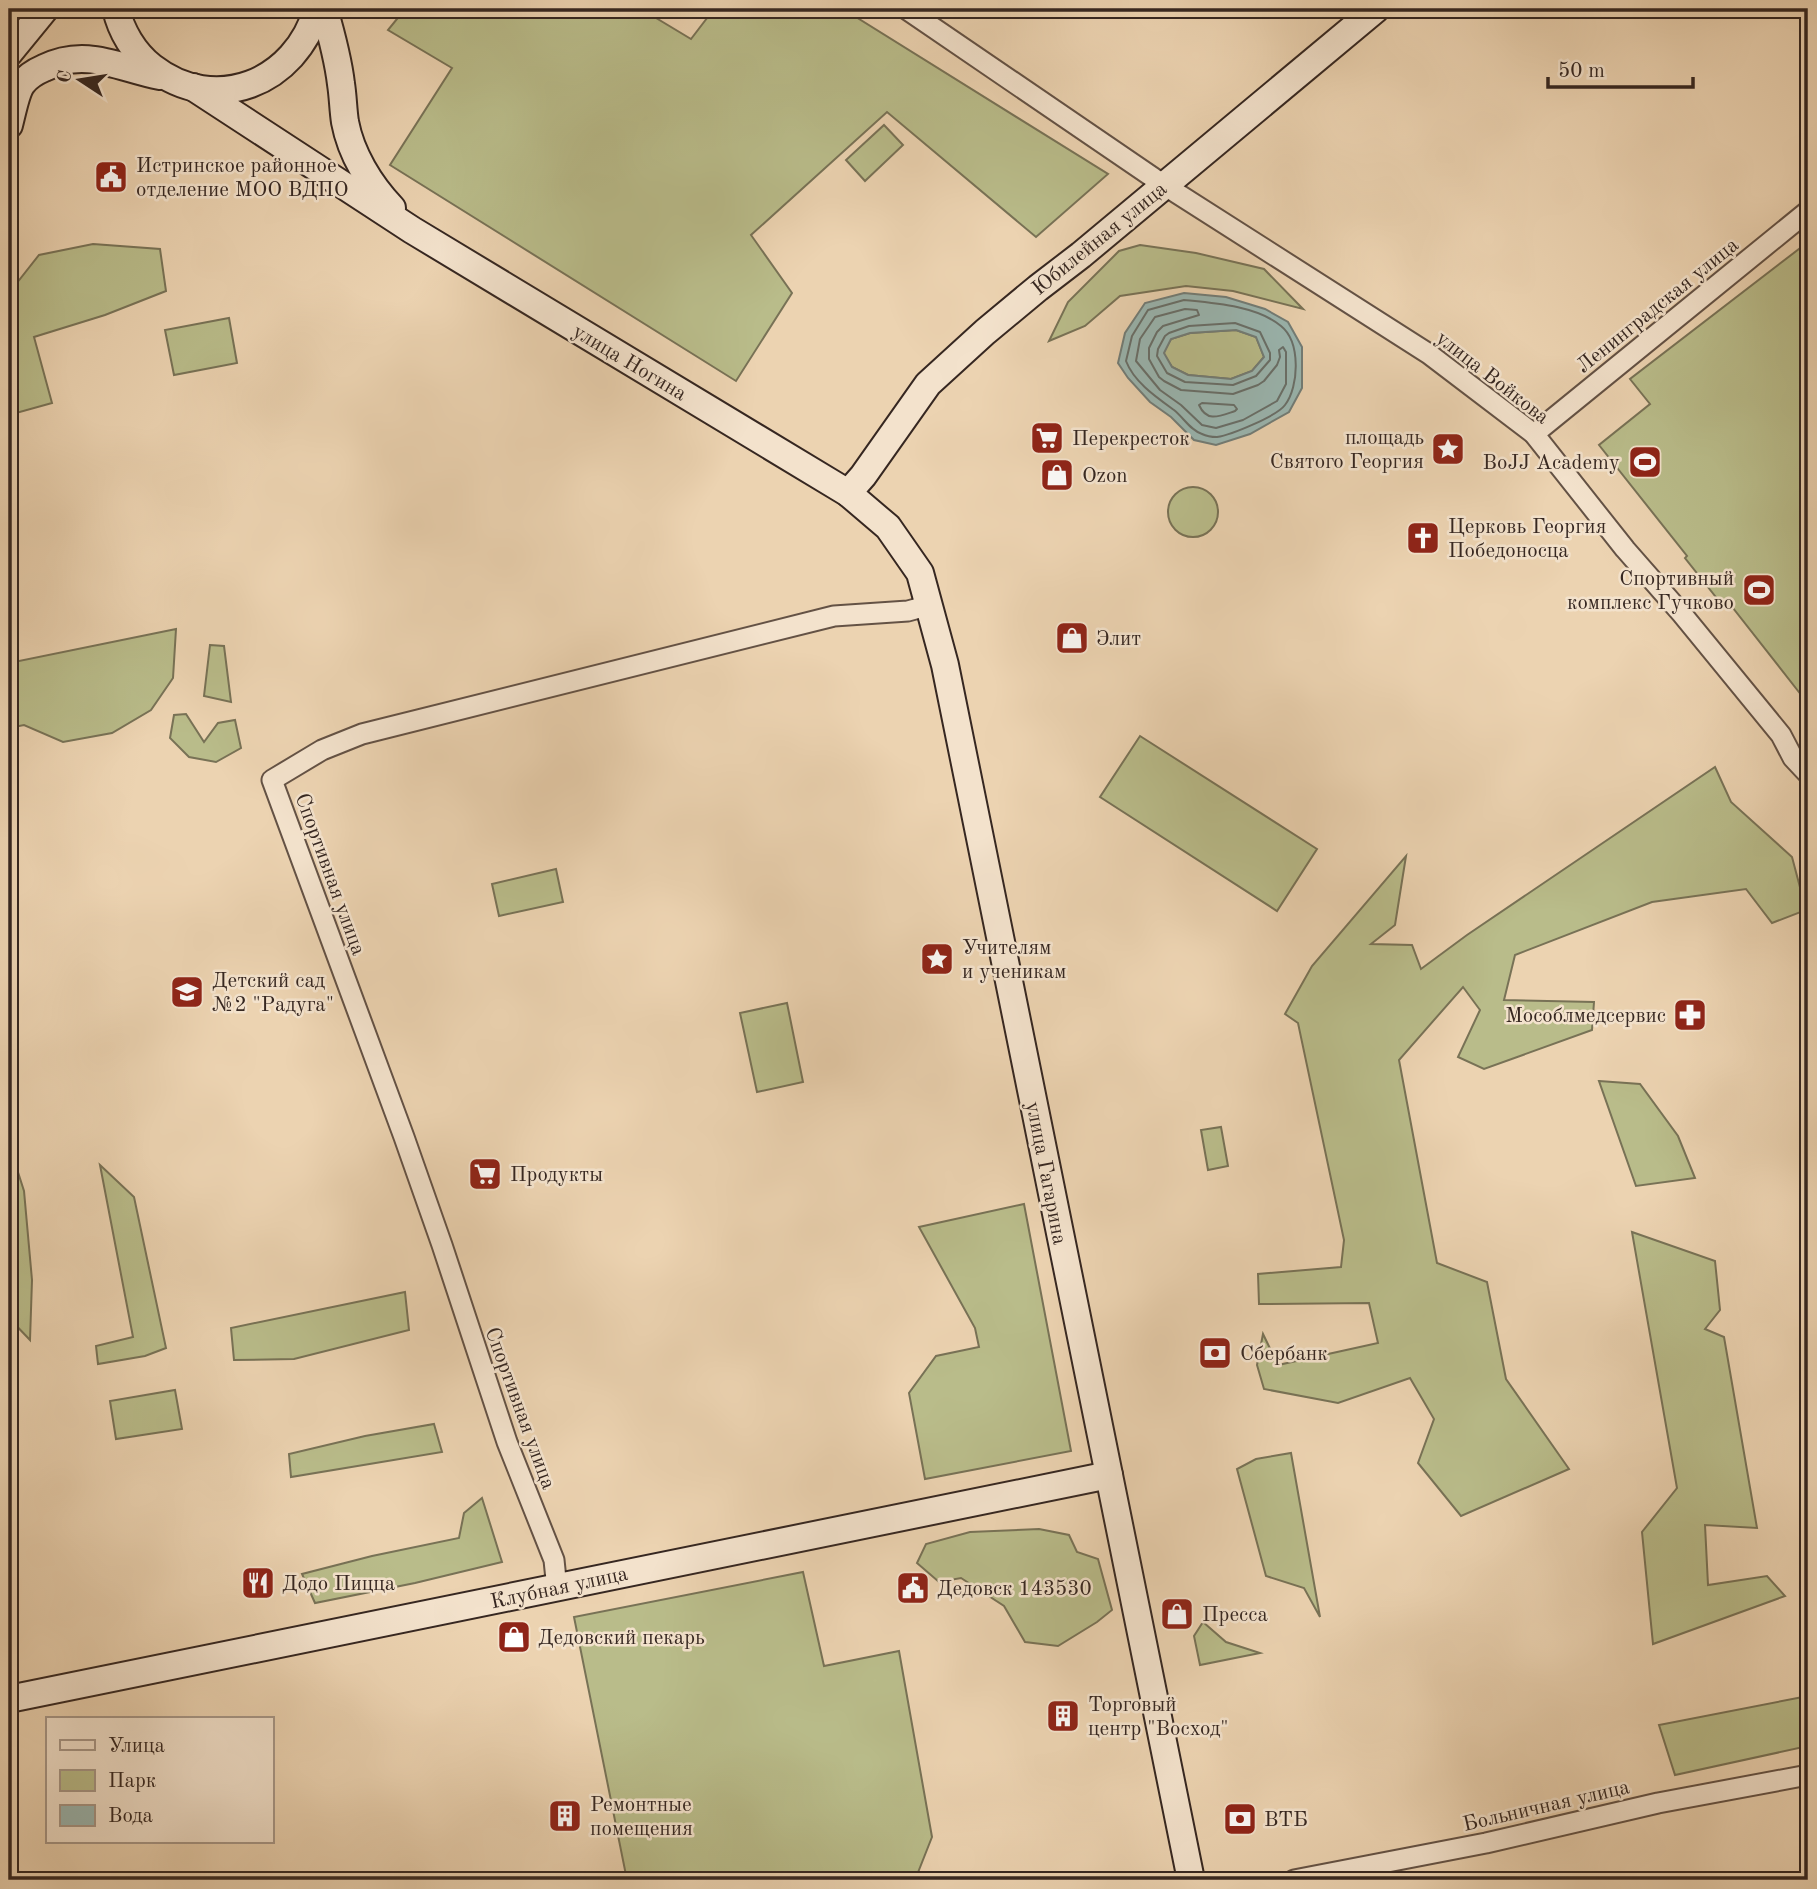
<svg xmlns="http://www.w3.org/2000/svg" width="1817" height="1889" viewBox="0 0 1817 1889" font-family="'Old Standard TT',serif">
<rect width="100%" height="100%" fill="#ecd3b1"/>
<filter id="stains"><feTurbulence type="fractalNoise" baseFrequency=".00286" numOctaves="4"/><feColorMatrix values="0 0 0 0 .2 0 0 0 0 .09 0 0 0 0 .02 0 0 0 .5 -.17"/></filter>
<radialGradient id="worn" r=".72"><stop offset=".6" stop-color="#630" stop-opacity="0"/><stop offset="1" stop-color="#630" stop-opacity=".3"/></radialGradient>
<g fill="#b9bc8a" stroke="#787256" stroke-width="2">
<polygon points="405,9 641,9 691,39 714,9 843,9 1108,174 1036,237 887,112 751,235 792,293 736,381 390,165 452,68 388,30"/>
<polygon points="884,125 903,145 865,181 846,160"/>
<polygon points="1808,242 1808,692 1802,696 1729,603 1723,606 1685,558 1687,556 1599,445 1650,404 1630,379"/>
<polygon points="93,244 160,249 166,291 105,315 34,337 52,403 9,415 9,293 39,255"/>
<polygon points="1140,245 1196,253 1264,269 1303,309 1233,291 1186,286 1120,296 1085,326 1049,341 1068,302 1119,251"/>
<polygon points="229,318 237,363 174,375 165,330"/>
<polygon points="1236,330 1256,337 1264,357 1252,371 1231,379 1188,375 1172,367 1163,353 1171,339 1190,333"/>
<circle cx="1193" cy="512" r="25"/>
<polygon points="176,629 173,678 151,710 112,733 63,742 24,725 9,728 9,663"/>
<polygon points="210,645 224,646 231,702 204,696"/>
<polygon points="186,714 204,742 218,723 235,720 241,748 216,762 189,757 170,738 174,715"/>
<polygon points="1140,736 1317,849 1277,911 1100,797"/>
<polygon points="1715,767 1731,802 1792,857 1806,910 1772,923 1746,889 1652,902 1515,955 1504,1000 1594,1002 1592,1030 1484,1069 1458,1057 1480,1010 1463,987 1399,1060 1437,1263 1487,1282 1506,1379 1569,1469 1461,1516 1418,1463 1434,1419 1410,1378 1338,1403 1264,1389 1257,1365 1263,1334 1278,1365 1378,1343 1369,1303 1259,1304 1258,1274 1341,1267 1344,1240 1298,1023 1285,1014 1312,966 1406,856 1395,925 1371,944 1412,945 1421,969 1467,935"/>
<polygon points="556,869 563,902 499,916 492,884"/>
<polygon points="787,1003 803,1082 757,1092 740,1013"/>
<polygon points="1599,1081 1640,1084 1678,1136 1695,1178 1636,1186"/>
<polygon points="1221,1127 1228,1166 1208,1170 1201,1130"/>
<polygon points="9,1144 24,1191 32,1280 30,1340 9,1318"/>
<polygon points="100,1165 134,1197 166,1348 145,1356 98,1364 96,1346 133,1337"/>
<polygon points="1024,1204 1071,1451 925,1479 909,1393 936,1356 979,1347 975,1328 919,1227"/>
<polygon points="1632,1232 1715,1261 1720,1310 1705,1329 1724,1337 1757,1528 1705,1525 1708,1585 1767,1576 1785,1596 1653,1644 1642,1532 1677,1488"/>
<polygon points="405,1292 409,1330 294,1359 234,1360 231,1328"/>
<polygon points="175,1390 182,1429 116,1439 110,1401"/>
<polygon points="434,1424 442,1452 291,1477 289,1454 365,1436"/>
<polygon points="1291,1453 1320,1617 1304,1588 1266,1576 1237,1469 1256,1459"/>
<polygon points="482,1498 502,1562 415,1583 315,1603 302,1574 372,1556 459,1538 464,1513"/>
<polygon points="1039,1529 1069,1535 1077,1552 1098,1559 1112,1610 1097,1622 1058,1646 1025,1642 1004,1606 961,1578 939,1582 917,1563 926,1544 970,1532"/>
<polygon points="803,1572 824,1666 899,1651 932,1837 915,1880 627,1880 574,1617"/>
<polygon points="1203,1622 1226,1642 1260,1653 1200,1665 1194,1636"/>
<polygon points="1808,1696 1808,1746 1675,1775 1659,1725"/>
</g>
<path fill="#9ab7b2" stroke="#727d78" stroke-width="2" fill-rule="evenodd" d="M1184,293L1226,297L1265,309L1288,322L1302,347V388L1289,412L1250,434L1216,445L1194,440L1171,417L1150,402L1128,378L1118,363L1125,333L1145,303ZM1236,330L1256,337L1264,357L1252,371L1231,379L1188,375L1172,367L1164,353L1171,339L1190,333Z"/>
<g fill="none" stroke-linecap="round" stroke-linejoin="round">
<g stroke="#686f6a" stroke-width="2">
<path d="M1184,300C1214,303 1257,306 1281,326C1301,342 1299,387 1285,405C1277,416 1231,435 1217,437C1213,437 1206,436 1202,434C1191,431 1183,417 1174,410C1156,397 1134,382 1126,361L1132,336L1148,310Z"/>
<polygon points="1185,309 1197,310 1199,315 1163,326 1157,332 1149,348 1149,359 1159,377 1164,381 1181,390 1233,394 1258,385 1264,381 1277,365 1280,357 1279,350 1283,347 1286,352 1286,384 1277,401 1243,420 1216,428 1202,425 1181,405 1160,390 1136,361 1140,339 1155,317"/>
<polygon points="1235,323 1260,332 1270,353 1270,360 1256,376 1233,385 1185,382 1167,373 1157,356 1158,349 1165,336 1169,333 1189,326"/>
<path d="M1202,403L1234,405L1237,409L1235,411C1220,416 1207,423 1199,405Z"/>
</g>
<defs>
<g id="street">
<polyline points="906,9 1164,185 1429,354 1534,434 1625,549 1682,614 1781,735 1793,758 1808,774"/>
<polyline points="1534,434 1808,211"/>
<polyline points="557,1589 554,1560 507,1442 442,1245 404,1137 272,780 322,750 362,734 834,616 908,611 930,605"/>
<polyline points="1294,1880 1486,1843 1658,1803 1808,1775"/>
</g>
<g id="secondary">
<path d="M116,9C121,31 134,53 152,67C215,116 296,83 317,9"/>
<path d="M324,9C331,33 338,58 341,84C343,96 343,109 345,122C351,154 370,185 392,208"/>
<polyline points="9,53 45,9"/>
<polyline points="193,87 412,230 848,493 888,527 920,573 945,665 1191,1880"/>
<path d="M9,125C12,114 16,92 22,84C27,77 37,71 44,68C86,47 119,68 160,76"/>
<polyline points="848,493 863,476 928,384 985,332 1038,288 1081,255 1376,9"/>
<polyline points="9,1699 1109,1475"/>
</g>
</defs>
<use href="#street" stroke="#645245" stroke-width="23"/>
<use href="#secondary" stroke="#362721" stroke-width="30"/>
<use href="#street" stroke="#f3e2cc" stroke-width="19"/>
<use href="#secondary" stroke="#f3e2cc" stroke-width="26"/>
</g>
<defs>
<symbol id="civic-square" viewBox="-11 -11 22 22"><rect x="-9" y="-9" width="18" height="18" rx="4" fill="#8f2418" stroke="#f3e2cc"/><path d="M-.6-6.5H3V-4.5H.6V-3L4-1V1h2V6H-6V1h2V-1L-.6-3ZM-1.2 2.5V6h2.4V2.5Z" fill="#fff"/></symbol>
<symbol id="supermarket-square" viewBox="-11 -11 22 22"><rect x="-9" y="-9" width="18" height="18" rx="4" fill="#8f2418" stroke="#f3e2cc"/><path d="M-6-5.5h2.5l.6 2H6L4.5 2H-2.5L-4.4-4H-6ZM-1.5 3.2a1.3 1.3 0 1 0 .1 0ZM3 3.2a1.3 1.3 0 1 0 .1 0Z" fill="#fff"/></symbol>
<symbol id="sight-square" viewBox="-11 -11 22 22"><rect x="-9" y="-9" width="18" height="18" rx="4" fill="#8f2418" stroke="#f3e2cc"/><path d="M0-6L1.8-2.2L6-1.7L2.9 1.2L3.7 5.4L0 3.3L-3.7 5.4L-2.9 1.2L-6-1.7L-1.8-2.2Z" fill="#fff"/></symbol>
<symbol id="stadium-square" viewBox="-11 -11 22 22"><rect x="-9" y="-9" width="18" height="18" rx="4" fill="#8f2418" stroke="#f3e2cc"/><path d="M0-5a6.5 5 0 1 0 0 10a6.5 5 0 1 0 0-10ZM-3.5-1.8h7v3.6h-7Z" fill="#fff"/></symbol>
<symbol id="shop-square" viewBox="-11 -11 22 22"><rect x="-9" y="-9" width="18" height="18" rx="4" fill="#8f2418" stroke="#f3e2cc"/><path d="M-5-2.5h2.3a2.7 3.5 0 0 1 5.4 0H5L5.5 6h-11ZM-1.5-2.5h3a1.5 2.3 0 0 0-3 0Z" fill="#fff"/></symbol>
<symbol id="church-square" viewBox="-11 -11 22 22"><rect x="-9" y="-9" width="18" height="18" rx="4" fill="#8f2418" stroke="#f3e2cc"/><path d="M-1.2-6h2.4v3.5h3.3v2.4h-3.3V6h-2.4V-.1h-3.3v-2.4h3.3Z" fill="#fff"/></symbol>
<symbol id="school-square" viewBox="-11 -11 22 22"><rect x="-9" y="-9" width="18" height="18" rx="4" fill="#8f2418" stroke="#f3e2cc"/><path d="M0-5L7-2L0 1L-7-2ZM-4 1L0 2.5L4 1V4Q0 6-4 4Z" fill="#fff"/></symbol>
<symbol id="pharmacy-square" viewBox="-11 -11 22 22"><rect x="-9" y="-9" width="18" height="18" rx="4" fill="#8f2418" stroke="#f3e2cc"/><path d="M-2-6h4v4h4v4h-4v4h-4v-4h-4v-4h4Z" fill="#fff"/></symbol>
<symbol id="bank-square" viewBox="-11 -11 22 22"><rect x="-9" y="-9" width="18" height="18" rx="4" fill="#8f2418" stroke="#f3e2cc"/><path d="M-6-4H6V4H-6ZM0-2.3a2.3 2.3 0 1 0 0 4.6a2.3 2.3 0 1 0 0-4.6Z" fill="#fff"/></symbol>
<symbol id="restaurant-square" viewBox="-11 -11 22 22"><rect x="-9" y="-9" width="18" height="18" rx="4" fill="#8f2418" stroke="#f3e2cc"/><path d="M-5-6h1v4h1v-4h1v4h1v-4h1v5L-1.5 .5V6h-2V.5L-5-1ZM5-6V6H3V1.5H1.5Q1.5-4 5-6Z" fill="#fff"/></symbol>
<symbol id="building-square" viewBox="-11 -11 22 22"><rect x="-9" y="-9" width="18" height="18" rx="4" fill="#8f2418" stroke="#f3e2cc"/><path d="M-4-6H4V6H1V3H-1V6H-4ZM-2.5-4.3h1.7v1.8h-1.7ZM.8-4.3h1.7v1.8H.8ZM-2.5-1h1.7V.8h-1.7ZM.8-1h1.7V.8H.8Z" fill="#fff"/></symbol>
</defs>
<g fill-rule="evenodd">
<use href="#civic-square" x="92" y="158" width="38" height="38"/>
<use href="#supermarket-square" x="1028" y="419" width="38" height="38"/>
<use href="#sight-square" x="1429" y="430" width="38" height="38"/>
<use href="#stadium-square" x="1626" y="443" width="38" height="38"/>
<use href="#shop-square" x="1038" y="456" width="38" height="38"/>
<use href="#church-square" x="1404" y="519" width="38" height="38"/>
<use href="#stadium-square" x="1740" y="571" width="38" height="38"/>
<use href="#shop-square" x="1053" y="619" width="38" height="38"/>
<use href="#sight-square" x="918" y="940" width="38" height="38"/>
<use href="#school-square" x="168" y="973" width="38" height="38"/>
<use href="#pharmacy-square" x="1671" y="996" width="38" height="38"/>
<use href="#supermarket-square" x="466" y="1155" width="38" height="38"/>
<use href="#bank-square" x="1196" y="1334" width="38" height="38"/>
<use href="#restaurant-square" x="239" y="1564" width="38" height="38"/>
<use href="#civic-square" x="894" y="1569" width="38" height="38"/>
<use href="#shop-square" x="1158" y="1595" width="38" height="38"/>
<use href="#shop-square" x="495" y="1618" width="38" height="38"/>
<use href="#building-square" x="1044" y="1697" width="38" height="38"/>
<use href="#building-square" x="546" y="1797" width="38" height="38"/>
<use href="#bank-square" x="1221" y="1800" width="38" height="38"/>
</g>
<g text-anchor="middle" stroke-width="5" stroke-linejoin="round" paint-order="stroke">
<g font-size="21" fill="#362721" stroke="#f3e2cc" text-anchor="start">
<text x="136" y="172">Истринское районное<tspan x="136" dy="24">отделение МОО ВДПО</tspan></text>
<text x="1424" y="444" text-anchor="end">площадь<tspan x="1424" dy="24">Святого Георгия</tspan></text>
<text x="1072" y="445">Перекресток</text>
<text x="1620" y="469" text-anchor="end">BoJJ Academy</text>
<text x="1082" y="482">Ozon</text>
<text x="1448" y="533">Церковь Георгия<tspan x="1448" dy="24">Победоносца</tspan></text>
<text x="1734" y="585" text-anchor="end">Спортивный<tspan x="1734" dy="24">комплекс Гучково</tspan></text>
<text x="1096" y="645">Элит</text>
<text x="962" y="954">Учителям<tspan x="962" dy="24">и ученикам</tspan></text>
<text x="212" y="987">Детский сад<tspan x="212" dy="24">№2 "Радуга"</tspan></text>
<text x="1666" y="1022" text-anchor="end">Мособлмедсервис</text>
<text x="510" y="1181">Продукты</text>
<text x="1240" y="1360">Сбербанк</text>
<text x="282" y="1590">Додо Пицца</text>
<text x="937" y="1595">Дедовск 143530</text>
<text x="1202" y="1621">Пресса</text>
<text x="538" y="1644">Дедовский пекарь</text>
<text x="1088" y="1711">Торговый<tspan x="1088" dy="24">центр "Восход"</tspan></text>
<text x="590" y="1811">Ремонтные<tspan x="590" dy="24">помещения</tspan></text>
<text x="1264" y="1826">ВТБ</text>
</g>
<g font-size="21" fill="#362721" stroke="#f3e2cc">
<text transform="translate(1099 238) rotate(-39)" y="7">Юбилейная улица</text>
<text transform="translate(1657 305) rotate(-39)" y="7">Ленинградская улица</text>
<text transform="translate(630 362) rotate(31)" y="7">улица Ногина</text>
<text transform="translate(1493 377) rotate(38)" y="7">улица Войкова</text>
<text transform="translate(331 874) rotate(70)" y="7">Спортивная улица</text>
<text transform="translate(1047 1173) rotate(79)" y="7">улица Гагарина</text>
<text transform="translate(521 1408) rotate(70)" y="7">Спортивная улица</text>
<text transform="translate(559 1587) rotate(-12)" y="7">Клубная улица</text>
<text transform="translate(1546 1805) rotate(-13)" y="7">Больничная улица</text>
</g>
</g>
<rect width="1817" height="1889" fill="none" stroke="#ecd3b1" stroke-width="35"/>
<rect x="10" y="10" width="1796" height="1868" fill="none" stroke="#362721" stroke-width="3.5"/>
<rect x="18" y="18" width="1782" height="1854" fill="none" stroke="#362721" stroke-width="2"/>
<rect x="46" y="1717" width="228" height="126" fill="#f3e2cc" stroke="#a79788" stroke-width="2"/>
<rect x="60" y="1740" width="35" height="10" fill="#f3e2cc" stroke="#a79788" stroke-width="2"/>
<text x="108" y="1752" font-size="21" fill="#362721">Улица</text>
<rect x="60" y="1770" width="35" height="21" fill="#b9bc8a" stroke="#a79788" stroke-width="2"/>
<text x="108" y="1787" font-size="21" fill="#362721">Парк</text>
<rect x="60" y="1805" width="35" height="21" fill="#9ab7b2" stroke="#a79788" stroke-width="2"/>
<text x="108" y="1822" font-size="21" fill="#362721">Вода</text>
<g transform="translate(80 80) rotate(282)" stroke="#f3e2cc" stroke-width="5" paint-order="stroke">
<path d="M0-5L12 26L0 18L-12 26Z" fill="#362721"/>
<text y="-10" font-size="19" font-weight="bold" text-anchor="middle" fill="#362721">С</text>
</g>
<path d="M1548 77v10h145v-10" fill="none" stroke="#362721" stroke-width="3.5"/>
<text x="1558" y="77" font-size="21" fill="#362721" stroke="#f3e2cc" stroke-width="5" paint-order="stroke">50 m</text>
<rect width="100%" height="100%" filter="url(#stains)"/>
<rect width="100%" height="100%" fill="url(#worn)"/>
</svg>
